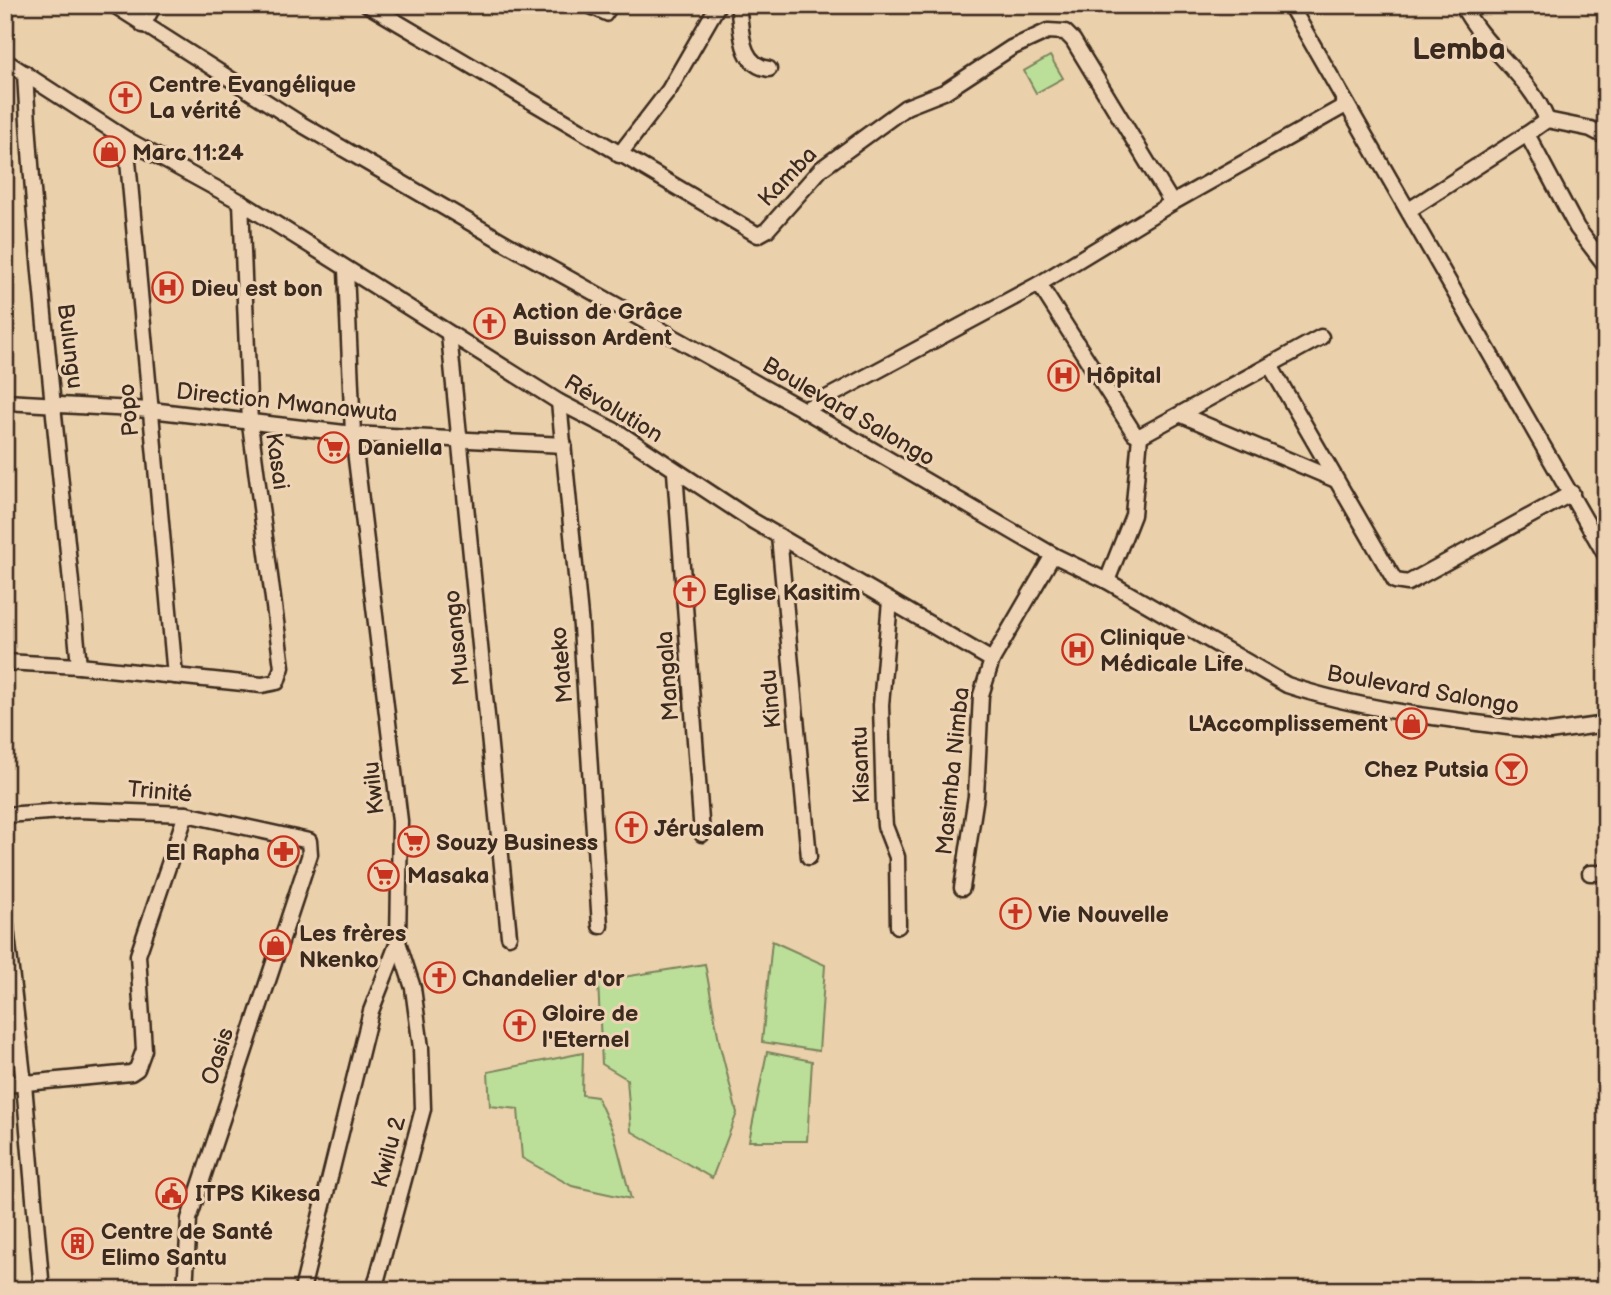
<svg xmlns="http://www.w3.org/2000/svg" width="1611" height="1295" viewBox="0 0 1611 1295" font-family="'Balsamiq Sans',sans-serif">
<rect width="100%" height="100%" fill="#ead0ab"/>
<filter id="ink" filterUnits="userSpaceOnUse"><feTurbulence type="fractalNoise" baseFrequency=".0143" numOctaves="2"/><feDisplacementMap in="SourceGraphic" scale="14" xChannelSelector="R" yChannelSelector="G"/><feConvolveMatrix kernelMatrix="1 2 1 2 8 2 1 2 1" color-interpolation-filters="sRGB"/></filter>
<g filter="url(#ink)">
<g fill="#bbdf99" stroke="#7b845c" stroke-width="2">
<polygon points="1050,56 1063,78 1036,93 1024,71"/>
<polygon points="772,941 825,965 819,1051 762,1042"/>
<polygon points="705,964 720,1046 737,1113 712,1178 631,1131 627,1079 602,1064 598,981"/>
<polygon points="767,1052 812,1061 807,1141 749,1141"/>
<polygon points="583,1053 582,1095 597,1097 614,1134 631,1199 572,1186 522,1158 518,1109 490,1106 488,1072"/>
</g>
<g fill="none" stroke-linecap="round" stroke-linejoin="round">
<defs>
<polyline id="lane" points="580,5 607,17 615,5"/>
<g id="street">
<path d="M114,5L301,124L507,244L804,410L1053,555L1107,581L1287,685C1365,711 1449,719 1531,730L1549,732L1606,724"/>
<polyline points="368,5 758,235 767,230 821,169 906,107 944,92 1011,48 1048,31 1065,32 1073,40 1172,203"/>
<path d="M738,5C742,30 739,65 769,69"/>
<polyline points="1290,5 1606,556"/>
<path d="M1462,5C1484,48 1529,75 1547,120L1527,134L1577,228L1606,266"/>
<polyline points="143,25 154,5"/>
<polyline points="5,61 126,139 241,202 559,402 621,434 753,521 990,659 992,660 1053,555"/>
<path d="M25,73C36,271 61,468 79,666"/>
<polyline points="1547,120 1591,129 1606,137"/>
<polyline points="126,139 175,676"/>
<polyline points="619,155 669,90 718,5"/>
<polyline points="1409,210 1527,134"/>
<polyline points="1039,284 1134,433 1140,436 1321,337"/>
<polyline points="449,335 509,936"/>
<polyline points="1271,367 1395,581 1408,583 1572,493"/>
<polyline points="5,402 151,410 353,434 564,445"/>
<polyline points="559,402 581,627 600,926"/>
<polyline points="804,410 1039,284 1172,203 1346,105"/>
<polyline points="1182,415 1336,480"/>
<polyline points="675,472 702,834"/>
<polyline points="779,536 809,857"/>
<polyline points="1107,581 1133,515 1140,436"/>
<polyline points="890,601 881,705 884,810 885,826 897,857 898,926"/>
<polyline points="5,662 79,666 262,685 277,682 282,667 250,424 241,202"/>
<polyline points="5,815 77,810 186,814 309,841 310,854 189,1219 185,1290"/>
<polyline points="1590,873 1606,873"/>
<polyline points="962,888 976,796 981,695 992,660"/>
<polyline points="5,918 24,1084 42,1290"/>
<polyline points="5,1085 131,1073 137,1069 144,1050 138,955 186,814"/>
<polyline points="302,1290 371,1011 398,942 400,821 353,434 346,270"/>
<polyline points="374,1290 423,1109 421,1048 413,988 398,942"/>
</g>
</defs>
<use href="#lane" stroke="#3b2a1e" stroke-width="12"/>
<use href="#street" stroke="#3b2a1e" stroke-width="19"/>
<use href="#lane" stroke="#eed4b5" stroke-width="7"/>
<use href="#street" stroke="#eed4b5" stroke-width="14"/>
</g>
</g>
<defs>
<symbol id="church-ring" viewBox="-11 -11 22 22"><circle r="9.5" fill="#eed4b5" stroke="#c8321e" stroke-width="1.5"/><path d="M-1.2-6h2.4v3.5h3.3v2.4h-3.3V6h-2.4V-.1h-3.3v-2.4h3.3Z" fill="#c8321e"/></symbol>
<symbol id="shop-ring" viewBox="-11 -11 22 22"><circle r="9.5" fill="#eed4b5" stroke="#c8321e" stroke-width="1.5"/><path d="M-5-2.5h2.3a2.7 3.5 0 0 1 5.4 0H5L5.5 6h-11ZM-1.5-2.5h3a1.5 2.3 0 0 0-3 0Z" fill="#c8321e"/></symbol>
<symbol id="hospital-ring" viewBox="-11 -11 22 22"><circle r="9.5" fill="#eed4b5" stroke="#c8321e" stroke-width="1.5"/><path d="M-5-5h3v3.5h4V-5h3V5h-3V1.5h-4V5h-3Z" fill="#c8321e"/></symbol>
<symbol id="supermarket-ring" viewBox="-11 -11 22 22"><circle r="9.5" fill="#eed4b5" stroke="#c8321e" stroke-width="1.5"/><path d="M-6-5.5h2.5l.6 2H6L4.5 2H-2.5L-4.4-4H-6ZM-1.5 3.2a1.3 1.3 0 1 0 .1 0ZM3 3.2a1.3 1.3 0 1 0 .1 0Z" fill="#c8321e"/></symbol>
<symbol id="bar-ring" viewBox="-11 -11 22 22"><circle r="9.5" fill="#eed4b5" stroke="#c8321e" stroke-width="1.5"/><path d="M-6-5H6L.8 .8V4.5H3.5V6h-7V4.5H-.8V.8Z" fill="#c8321e"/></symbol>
<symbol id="pharmacy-ring" viewBox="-11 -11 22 22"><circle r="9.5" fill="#eed4b5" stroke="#c8321e" stroke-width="1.5"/><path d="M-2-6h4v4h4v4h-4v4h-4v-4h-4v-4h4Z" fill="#c8321e"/></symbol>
<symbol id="civic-ring" viewBox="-11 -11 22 22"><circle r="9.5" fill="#eed4b5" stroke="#c8321e" stroke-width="1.5"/><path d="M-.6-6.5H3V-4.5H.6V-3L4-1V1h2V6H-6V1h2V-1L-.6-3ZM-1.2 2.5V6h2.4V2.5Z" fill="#c8321e"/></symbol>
<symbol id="building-ring" viewBox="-11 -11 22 22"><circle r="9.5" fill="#eed4b5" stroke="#c8321e" stroke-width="1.5"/><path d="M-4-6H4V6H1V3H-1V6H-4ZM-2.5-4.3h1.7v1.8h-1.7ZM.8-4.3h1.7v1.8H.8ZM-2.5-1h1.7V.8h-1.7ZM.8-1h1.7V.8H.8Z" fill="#c8321e"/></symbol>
</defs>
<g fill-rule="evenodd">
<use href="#church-ring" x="108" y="80" width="35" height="35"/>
<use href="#shop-ring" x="92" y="134" width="35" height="35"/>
<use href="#hospital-ring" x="150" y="270" width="35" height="35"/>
<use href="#church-ring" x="472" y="306" width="35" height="35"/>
<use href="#hospital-ring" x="1046" y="358" width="35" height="35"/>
<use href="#supermarket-ring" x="316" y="430" width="35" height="35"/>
<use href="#church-ring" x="672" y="574" width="35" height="35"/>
<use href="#hospital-ring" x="1060" y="632" width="35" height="35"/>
<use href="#shop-ring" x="1394" y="706" width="35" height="35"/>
<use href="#bar-ring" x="1494" y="752" width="35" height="35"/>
<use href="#church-ring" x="614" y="810" width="35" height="35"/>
<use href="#supermarket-ring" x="396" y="824" width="35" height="35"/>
<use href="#pharmacy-ring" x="266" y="834" width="35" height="35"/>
<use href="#supermarket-ring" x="366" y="858" width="35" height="35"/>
<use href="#church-ring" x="998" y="896" width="35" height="35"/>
<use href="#shop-ring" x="258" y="928" width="35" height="35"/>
<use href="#church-ring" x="422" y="960" width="35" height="35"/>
<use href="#church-ring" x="502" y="1008" width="35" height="35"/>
<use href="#civic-ring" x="154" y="1176" width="35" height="35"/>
<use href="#building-ring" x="60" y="1226" width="35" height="35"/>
</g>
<g text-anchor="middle" stroke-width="6" stroke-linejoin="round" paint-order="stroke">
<g font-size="23" font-weight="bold" fill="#3b2a1e" stroke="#eed4b5" text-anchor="start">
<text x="149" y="92">Centre Evangélique<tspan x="149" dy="26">La vérité</tspan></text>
<text x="132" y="160">Marc 11:24</text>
<text x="191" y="296">Dieu est bon</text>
<text x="513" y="319">Action de Grâce<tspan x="513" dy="26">Buisson Ardent</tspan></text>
<text x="1086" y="383">Hôpital</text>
<text x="357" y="455">Daniella</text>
<text x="713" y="600">Eglise Kasitim</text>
<text x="1100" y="645">Clinique<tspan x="1100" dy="26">Médicale Life</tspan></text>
<text x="1388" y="731" text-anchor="end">L'Accomplissement</text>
<text x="1489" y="777" text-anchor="end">Chez Putsia</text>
<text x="654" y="836">Jérusalem</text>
<text x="436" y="850">Souzy Business</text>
<text x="260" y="860" text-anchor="end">El Rapha</text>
<text x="407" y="883">Masaka</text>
<text x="1038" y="922">Vie Nouvelle</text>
<text x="299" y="941">Les frères<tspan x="299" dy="26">Nkenko</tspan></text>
<text x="462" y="986">Chandelier d'or</text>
<text x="542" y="1021">Gloire de<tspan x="542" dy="26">l'Eternel</tspan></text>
<text x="195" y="1201">ITPS Kikesa</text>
<text x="101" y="1239">Centre de Santé<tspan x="101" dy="26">Elimo Santu</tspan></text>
</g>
<g font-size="23" fill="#3b2a1e" stroke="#eed4b5">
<text transform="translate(787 176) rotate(-46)" y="8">Kamba</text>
<text transform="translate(71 346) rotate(83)" y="8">Bulungu</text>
<text transform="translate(287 402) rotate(6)" y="8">Direction Mwanawuta</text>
<text transform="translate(614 408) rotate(31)" y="8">Révolution</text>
<text transform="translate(128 410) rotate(-95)" y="8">Popo</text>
<text transform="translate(849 411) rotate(30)" y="8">Boulevard Salongo</text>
<text transform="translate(278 461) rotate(82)" y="8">Kasai</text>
<text transform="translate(456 638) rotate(-96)" y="8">Musango</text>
<text transform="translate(561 665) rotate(-95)" y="8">Mateko</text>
<text transform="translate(667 676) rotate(-94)" y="8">Mangala</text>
<text transform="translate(1423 689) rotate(10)" y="8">Boulevard Salongo</text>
<text transform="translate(770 699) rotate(-95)" y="8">Kindu</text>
<text transform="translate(860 765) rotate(-92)" y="8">Kisantu</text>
<text transform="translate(952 771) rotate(-84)" y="8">Masimba Nimba</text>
<text transform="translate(373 788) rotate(-96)" y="8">Kwilu</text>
<text transform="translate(160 791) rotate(5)" y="8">Trinité</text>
<text transform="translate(217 1056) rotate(-72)" y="8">Oasis</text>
<text transform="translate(388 1152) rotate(-75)" y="8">Kwilu 2</text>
</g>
<g font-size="30" font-weight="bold" fill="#3b2a1e" stroke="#eed4b5">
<text x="1459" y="59">Lemba</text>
</g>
</g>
<rect width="1611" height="1295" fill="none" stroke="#eed4b5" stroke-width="28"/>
<rect x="14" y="14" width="1583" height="1267" fill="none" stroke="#3b2a1e" stroke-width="2.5" filter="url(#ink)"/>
</svg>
